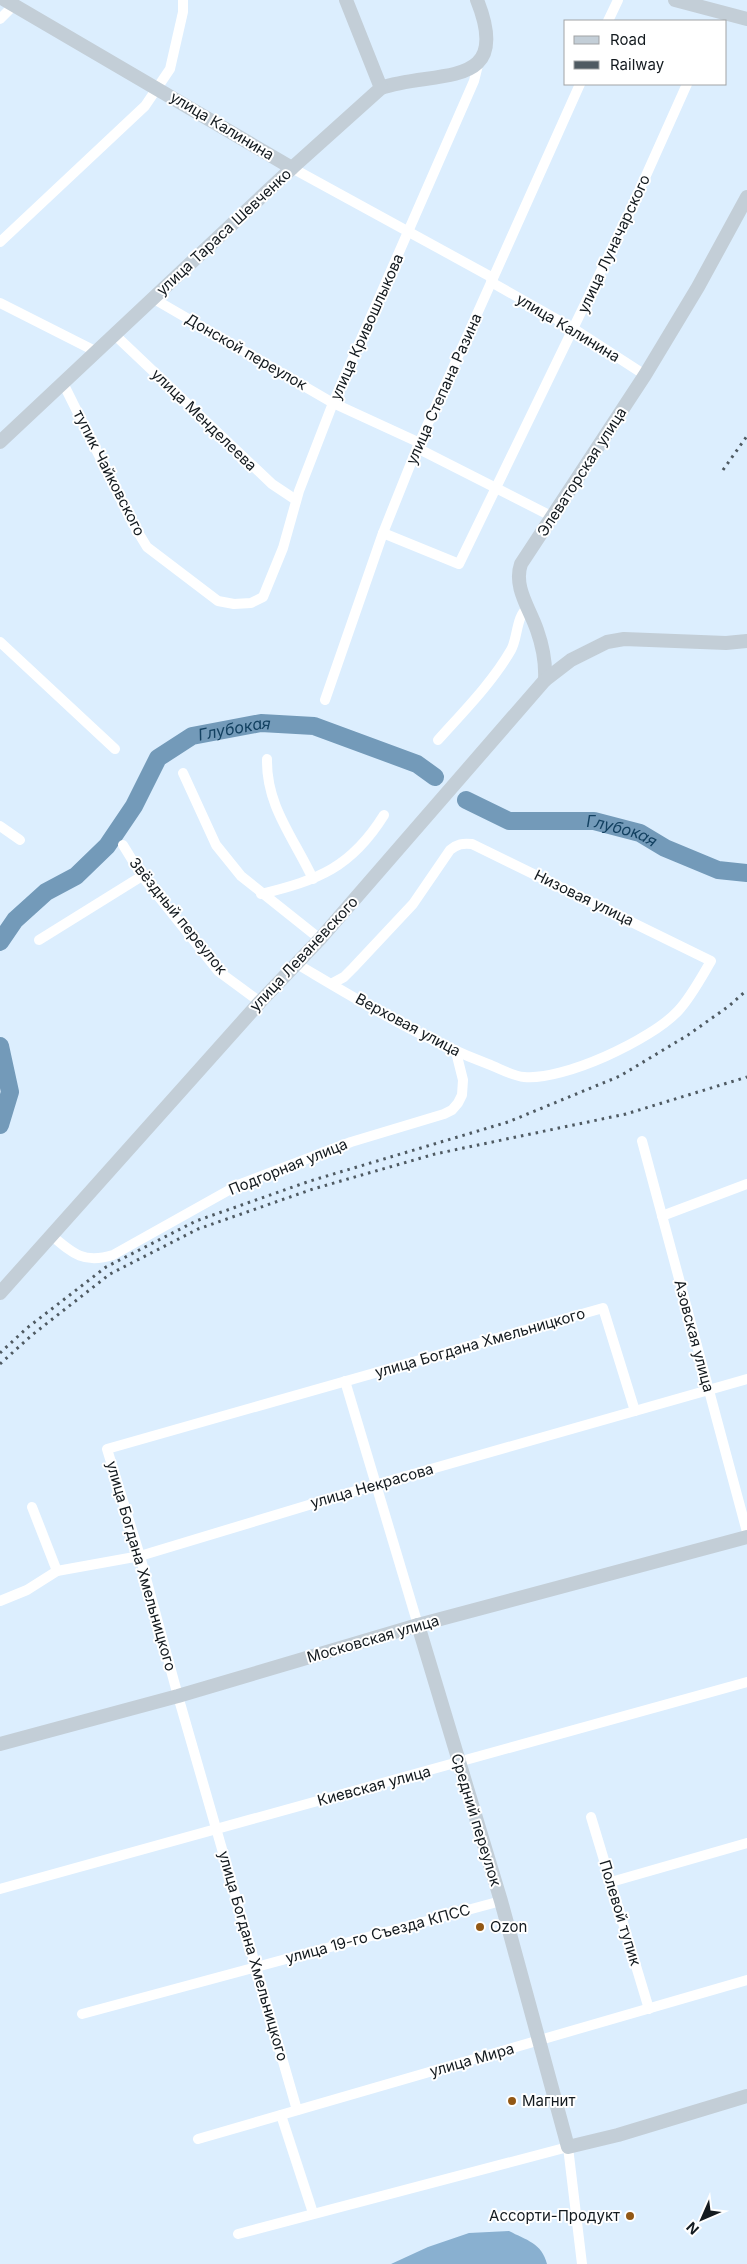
<svg xmlns="http://www.w3.org/2000/svg" width="747" height="2264" viewBox="0 0 747 2264" font-family="Inter,sans-serif">
<rect width="100%" height="100%" fill="#dceefe"/>
<path fill="#89b0d0" d="M509,2231C526,2240 542,2243 547,2264H391L428,2247L469,2233Z"/>
<g fill="none" stroke-linecap="round" stroke-linejoin="round">
<g stroke="#739ab9" stroke-width="18">
<path id="s1" d="M466,800L509,821H594L640,833L665,848L718,870L747,873"/>
<path id="s2" d="M0,942L15,920L46,892L76,876L107,846L134,806L158,758L192,736L261,723L314,726L417,764L435,777"/>
<polyline points="0,1046 10,1092 0,1125"/>
</g>
<g stroke="#fff" stroke-width="10">
<polyline points="0,19 14,5"/>
<polyline points="608,21 618,0"/>
<polyline points="292,168 493,278"/>
<polyline points="0,242 145,106 170,69 183,12 183,0"/>
<polyline points="491,282 574,329 645,375"/>
<polyline points="154,299 333,403 420,443"/>
<polyline points="0,303 97,352"/>
<polyline points="115,335 272,484 296,500"/>
<polyline points="63,383 133,524 147,547 218,601 234,604 251,603 263,597 283,548 299,491 333,403 474,81 479,61"/>
<polyline points="417,448 553,517"/>
<polyline points="383,533 459,564 631,209 687,84"/>
<polyline points="0,642 115,749"/>
<polyline points="325,700 383,533 417,448 580,84"/>
<path d="M438,740C463,712 492,683 511,650C518,638 516,615 528,608"/>
<path d="M267,759C266,806 294,838 313,879"/>
<polyline points="183,773 216,845 241,876 320,939"/>
<polyline points="0,826 20,840"/>
<polyline points="123,845 142,876 218,971 260,1002"/>
<path d="M261,894C318,880 351,868 384,815"/>
<polyline points="39,940 142,876"/>
<path d="M297,964C358,1000 421,1039 488,1064C499,1068 512,1076 524,1077C563,1081 651,1040 678,1011C691,997 701,978 711,961L472,844C463,843 457,844 450,850L413,904L353,968L344,977L331,984"/>
<polyline points="642,1141 747,1532"/>
<polyline points="662,1216 747,1184"/>
<path d="M51,1235C73,1254 84,1264 113,1255L238,1185L351,1142L444,1114L452,1110L458,1103L462,1095L463,1080L456,1052"/>
<polyline points="345,1381 418,1625"/>
<polyline points="32,1507 57,1571"/>
<polyline points="0,1601 27,1590 57,1571 140,1556 375,1485 747,1379"/>
<polyline points="591,1817 649,2009"/>
<polyline points="611,1882 747,1843"/>
<polyline points="0,1889 747,1682"/>
<polyline points="82,2014 501,1901"/>
<polyline points="297,2110 178,1696 140,1556 107,1449 603,1308 635,1411"/>
<polyline points="281,2115 313,2213"/>
<polyline points="198,2139 747,1980"/>
<polyline points="238,2234 568,2147 582,2264"/>
</g>
<g stroke="#c3ced7" stroke-width="14">
<polyline points="5,0 292,168"/>
<polyline points="675,0 747,19"/>
<path d="M381,88C435,69 514,92 477,0"/>
<polyline points="0,442 292,168 381,88 346,0"/>
<path d="M545,680C546,662 543,647 537,630C530,609 513,587 521,564L645,375L698,287L747,197"/>
<polyline points="0,1293 260,1002 320,939 545,680 571,660 607,642 624,639 726,643 747,641"/>
<polyline points="418,1625 501,1901 568,2147 618,2135 747,2096"/>
<polyline points="0,1744 178,1696 418,1625 747,1537"/>
</g>
<g stroke="#4f5a62" stroke-width="3" stroke-dasharray="2.5 5" stroke-linecap="butt">
<polyline points="723,470 747,436"/>
<polyline points="0,1353 27,1328 106,1267 196,1221 310,1181 508,1122 620,1076 688,1035 729,1006 747,990"/>
<polyline points="0,1364 32,1335 110,1274 198,1229 313,1189 435,1154 626,1114 747,1077"/>
</g>
</g>
<g fill="#925815" stroke="#fff" stroke-width="2">
<circle cx="480" cy="1927" r="5"/>
<circle cx="512" cy="2101" r="5"/>
<circle cx="630" cy="2216" r="5"/>
</g>
<g text-anchor="middle" stroke-width="4" stroke-linejoin="round" paint-order="stroke">
<g font-size="15" fill="#131a1f" stroke="#fff">
<text transform="translate(222 126) rotate(31)" y="5">улица Калинина</text>
<text transform="translate(224 232) rotate(-43)" y="5">улица Тараса Шевченко</text>
<text transform="translate(614 244) rotate(-65)" y="5">улица Луначарского</text>
<text transform="translate(367 327) rotate(-66)" y="5">улица Кривошлыкова</text>
<text transform="translate(568 328) rotate(31)" y="5">улица Калинина</text>
<text transform="translate(246 352) rotate(30)" y="5">Донской переулок</text>
<text transform="translate(444 389) rotate(-66)" y="5">улица Степана Разина</text>
<text transform="translate(204 420) rotate(44)" y="5">улица Менделеева</text>
<text transform="translate(582 472) rotate(-57)" y="5">Элеваторская улица</text>
<text transform="translate(109 473) rotate(63)" y="5">тупик Чайковского</text>
<text transform="translate(584 898) rotate(26)" y="5">Низовая улица</text>
<text transform="translate(178 916) rotate(51)" y="5">Звёздный переулок</text>
<text transform="translate(304 954) rotate(-47)" y="5">улица Леваневского</text>
<text transform="translate(408 1025) rotate(28)" y="5">Верховая улица</text>
<text transform="translate(288 1167) rotate(-22)" y="5">Подгорная улица</text>
<text transform="translate(694 1336) rotate(75)" y="5">Азовская улица</text>
<text transform="translate(480 1343) rotate(-16)" y="5">улица Богдана Хмельницкого</text>
<text transform="translate(372 1486) rotate(-16)" y="5">улица Некрасова</text>
<text transform="translate(141 1566) rotate(74)" y="5">улица Богдана Хмельницкого</text>
<text transform="translate(373 1639) rotate(-16)" y="5">Московская улица</text>
<text transform="translate(374 1786) rotate(-15)" y="5">Киевская улица</text>
<text transform="translate(476 1820) rotate(73)" y="5">Средний переулок</text>
<text transform="translate(620 1913) rotate(73)" y="5">Полевой тупик</text>
<text transform="translate(378 1934) rotate(-15)" y="5">улица 19-го Съезда КПСС</text>
<text transform="translate(253 1956) rotate(74)" y="5">улица Богдана Хмельницкого</text>
<text transform="translate(472 2060) rotate(-16)" y="5">улица Мира</text>
</g>
<g font-size="15" fill="#131a1f" stroke="#fff" text-anchor="start">
<text x="490" y="1932">Ozon</text>
<text x="522" y="2106">Магнит</text>
<text x="620" y="2221" text-anchor="end">Ассорти-Продукт</text>
</g>
<g font-size="16" font-style="italic" fill="#134161" stroke="#fff">
<text dy="6" stroke="none"><textPath href="#s2" startOffset="331">Глубокая</textPath></text>
<text dy="6" stroke="none"><textPath href="#s1" startOffset="162">Глубокая</textPath></text>
</g>
</g>
<rect x="564" y="20" width="162" height="65" fill="#ffffff" stroke="#a1a3a5"/>
<rect x="574" y="36" width="25" height="8" fill="#c3ced7" stroke="#a1a3a5"/>
<text x="610" y="45" font-size="15" fill="#131a1f">Road</text>
<rect x="574" y="61" width="25" height="8" fill="#4f5a62" stroke="#a1a3a5"/>
<text x="610" y="70" font-size="15" fill="#131a1f">Railway</text>
<g transform="translate(702 2219) rotate(225)" stroke="#ffffff" stroke-width="4" paint-order="stroke">
<path d="M0-4L9 19L0 12L-9 19Z" fill="#131a1f"/>
<text y="-8" font-size="14" font-weight="bold" text-anchor="middle" fill="#131a1f">N</text>
</g>
</svg>
